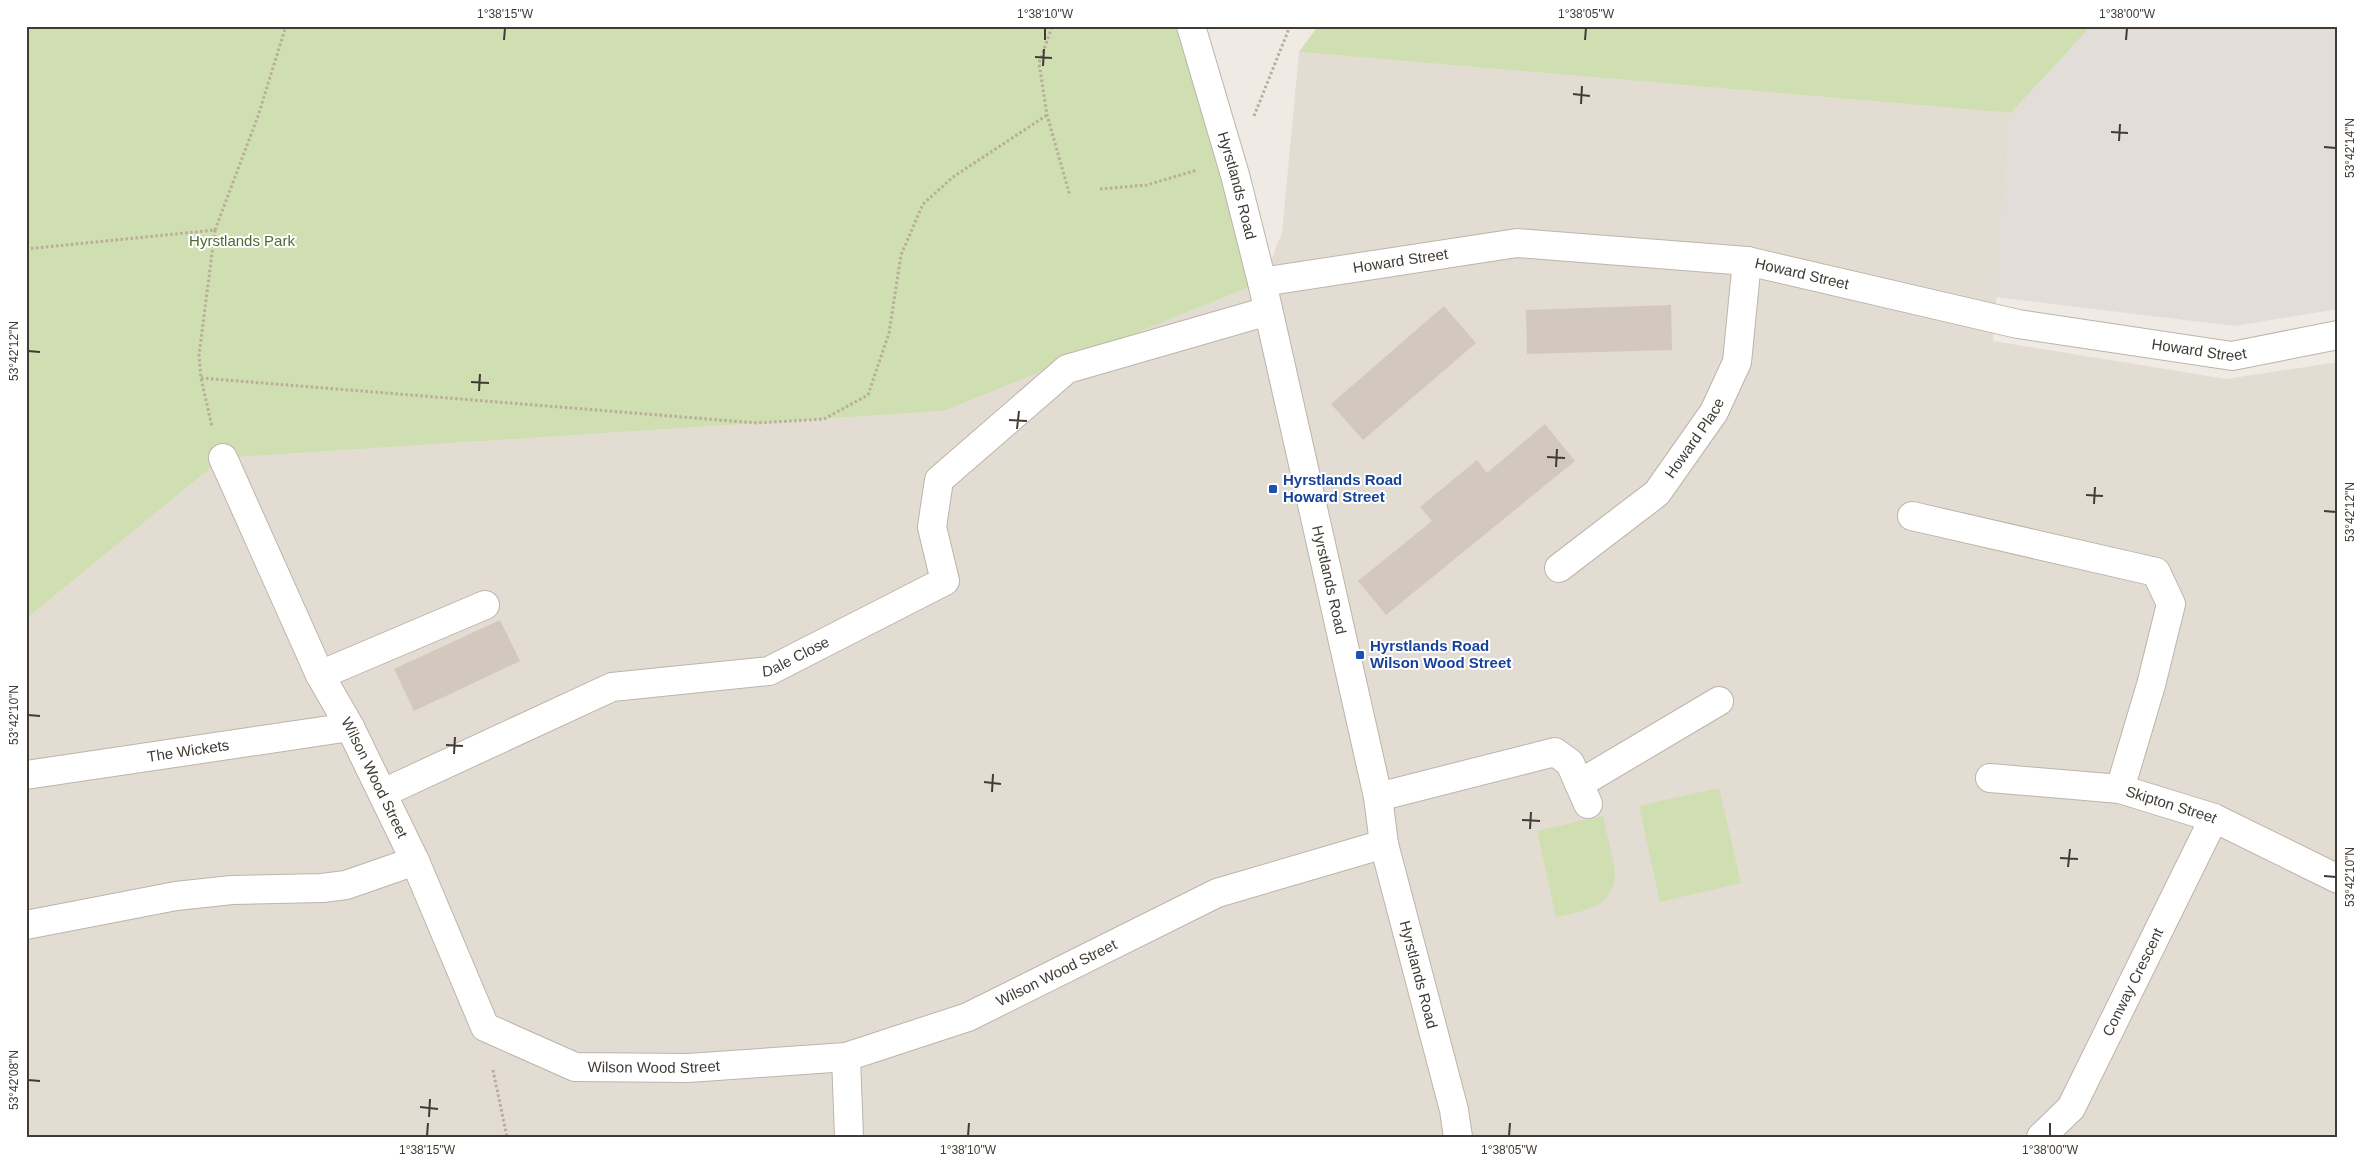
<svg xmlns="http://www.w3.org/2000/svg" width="2364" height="1163" viewBox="0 0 2364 1163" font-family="Arial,sans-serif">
<rect width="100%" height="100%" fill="#efebe4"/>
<polygon fill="#e3dcd2" points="1299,52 2011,113 1993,341 2226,379 2338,362 2338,544 2336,547 2338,548 2338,1137 26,1137 26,619 223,458 944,411 1262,282 1282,233"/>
<polygon fill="#e2ddd9" points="2091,26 2338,26 2338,309 2234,326 1996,297 2011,113"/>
<g fill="#cfdfb1">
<polygon points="26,26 1191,26 1262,282 944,411 223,458 26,619"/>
<polygon points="1318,26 2091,26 2011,113 1299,52"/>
<polygon points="1719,788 1741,883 1660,902 1639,806"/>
<path d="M1603,816L1615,870C1616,907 1585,911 1556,917L1537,831Z"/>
</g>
<g fill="#d3c8be">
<polygon points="1671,305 1672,350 1527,354 1526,310"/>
<polygon points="1444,306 1476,343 1363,440 1331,404"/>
<polygon points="1545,424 1575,461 1386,615 1358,581 1432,521 1420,507 1477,460 1487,473"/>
<polygon points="500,620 520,661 414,711 394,669"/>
</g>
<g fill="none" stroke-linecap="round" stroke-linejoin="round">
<defs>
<g id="minor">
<path id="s1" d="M1191,26L1235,175L1262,282L1378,797L1384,844L1454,1110L1458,1137"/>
<path id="s2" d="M1262,282L1517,243L1747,261L2018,324L2232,356L2338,335"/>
<path id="s3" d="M223,458L320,675L350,727L415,861L485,1027L575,1067L688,1068L846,1057L968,1017L1217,893L1384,844"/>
<polyline points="1912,516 2156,572 2171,604 2151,685 2120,789"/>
<path id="s4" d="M1559,568L1657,493L1714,412L1737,362L1747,261"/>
<polyline points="320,675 485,605"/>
<path id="s5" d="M26,775L350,727"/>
<path id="s6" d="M1990,778L2120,789L2214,818L2338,879"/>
<polyline points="1579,784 1719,701"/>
<path id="s7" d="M383,793L612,687L769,671L945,581L932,527L939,480L1067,369L1268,311"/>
<polyline points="1378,797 1555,752 1570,763 1588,804"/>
<polyline points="26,925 176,896 232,890 322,888 346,885 415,861"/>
<polyline points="846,1057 849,1137"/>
<path id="s8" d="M2041,1137L2071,1108L2214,818"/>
</g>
</defs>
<use href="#minor" stroke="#bdb4ab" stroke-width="30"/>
<g stroke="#baac9b" stroke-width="3" stroke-dasharray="2.5 2.5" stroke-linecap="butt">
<polyline points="1052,27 1039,63 1047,115 1070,196"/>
<polyline points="1254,116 1290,26"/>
<polyline points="1100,189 1147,185 1197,170"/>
<polyline points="215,230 258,116 286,26"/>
<polyline points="26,249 215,230 199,355 201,378 212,427"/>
<polyline points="201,378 757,423 824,419 868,395 889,333 901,255 923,204 953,177 1047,115"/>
<polyline points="493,1070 507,1137"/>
</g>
<use href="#minor" stroke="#fff" stroke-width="28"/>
</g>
<path fill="none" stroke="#413b35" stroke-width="2" d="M504,40L505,28M1045,40V28M1585,40L1586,28M2126,40L2127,28M1035,57L1052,58M1043,66L1044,49M1573,94L1590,96M1581,104L1582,86M2111,132L2128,133M2119,141L2120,124M2324,147L2336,148M28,351L40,352M471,382L489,383M479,391L480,374M1009,420L1027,421M1017,429L1019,411M1547,457L1565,458M1556,467L1557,449M2086,495L2103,496M2094,504L2095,487M2324,511L2336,512M28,715L40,716M446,745L463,746M454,754L455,737M984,782L1001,784M992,792L993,774M1522,820L1540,821M1530,829L1531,812M2060,858L2078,859M2068,867L2070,849M2324,876L2336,877M28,1080L40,1081M420,1107L438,1109M429,1117L430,1099M427,1136L428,1123M968,1136L969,1123M1509,1136L1510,1123M2050,1136V1123"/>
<g fill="#1a4fb4" stroke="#fff" stroke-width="2">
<rect x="1268" y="484" width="10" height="10" rx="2.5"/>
<rect x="1355" y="650" width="10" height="10" rx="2.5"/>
</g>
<g text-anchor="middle" stroke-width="4" stroke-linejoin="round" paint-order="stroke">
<g font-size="15" fill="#413b35" stroke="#fff">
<text dy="5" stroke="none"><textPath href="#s1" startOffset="166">Hyrstlands Road</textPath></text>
<text dy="5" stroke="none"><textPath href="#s2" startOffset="140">Howard Street</textPath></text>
<text dy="5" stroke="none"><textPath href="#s2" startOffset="545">Howard Street</textPath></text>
<text dy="5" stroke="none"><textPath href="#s2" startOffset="950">Howard Street</textPath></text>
<text dy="5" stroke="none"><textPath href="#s4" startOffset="190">Howard Place</textPath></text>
<text dy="5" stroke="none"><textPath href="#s1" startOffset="571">Hyrstlands Road</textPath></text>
<text dy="5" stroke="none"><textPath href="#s7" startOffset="440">Dale Close</textPath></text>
<text dy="5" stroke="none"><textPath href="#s5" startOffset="164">The Wickets</textPath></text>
<text dy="5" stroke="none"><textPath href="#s3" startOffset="354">Wilson Wood Street</textPath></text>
<text dy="5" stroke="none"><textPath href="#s6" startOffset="184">Skipton Street</textPath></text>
<text dy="5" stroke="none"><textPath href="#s3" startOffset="1224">Wilson Wood Street</textPath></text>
<text dy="5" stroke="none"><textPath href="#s1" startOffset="976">Hyrstlands Road</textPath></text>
<text dy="5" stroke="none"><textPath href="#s8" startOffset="182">Conway Crescent</textPath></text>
<text dy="5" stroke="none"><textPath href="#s3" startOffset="804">Wilson Wood Street</textPath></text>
</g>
<g font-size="15" fill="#4c6b30" stroke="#fff">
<text x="242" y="246">Hyrstlands Park</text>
</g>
<g font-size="15" font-weight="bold" fill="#164399" stroke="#fff" text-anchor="start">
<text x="1283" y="485">Hyrstlands Road<tspan x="1283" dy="17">Howard Street</tspan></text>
<text x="1370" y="651">Hyrstlands Road<tspan x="1370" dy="17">Wilson Wood Street</tspan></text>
</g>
</g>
<rect width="2364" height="1163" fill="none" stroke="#ffffff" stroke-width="55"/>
<rect x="28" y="28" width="2308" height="1108" fill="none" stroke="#413b35" stroke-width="2"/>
<g font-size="12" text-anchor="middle" fill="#413b35">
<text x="505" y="18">1°38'15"W</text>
<text x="1045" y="18">1°38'10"W</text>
<text x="1586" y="18">1°38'05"W</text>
<text x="2127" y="18">1°38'00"W</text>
<text transform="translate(2350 148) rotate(-90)" y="4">53°42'14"N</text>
<text transform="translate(14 351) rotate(-90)" y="4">53°42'12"N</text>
<text transform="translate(2350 512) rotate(-90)" y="4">53°42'12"N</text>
<text transform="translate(14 715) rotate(-90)" y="4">53°42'10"N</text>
<text transform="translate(2350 877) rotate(-90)" y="4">53°42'10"N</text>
<text transform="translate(14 1080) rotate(-90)" y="4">53°42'08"N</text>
<text x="427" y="1154">1°38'15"W</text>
<text x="968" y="1154">1°38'10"W</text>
<text x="1509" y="1154">1°38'05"W</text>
<text x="2050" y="1154">1°38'00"W</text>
</g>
</svg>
